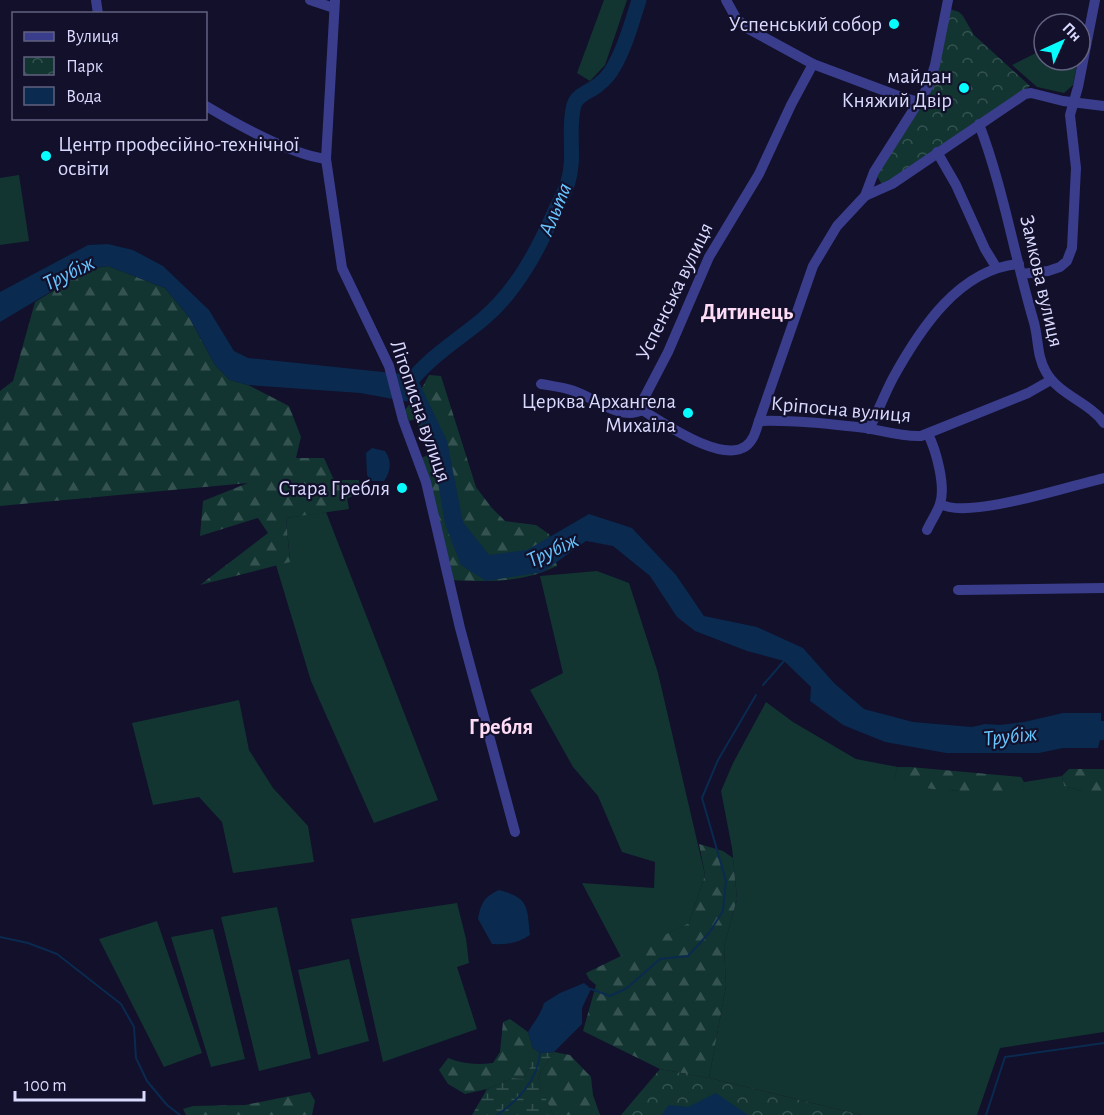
<svg xmlns="http://www.w3.org/2000/svg" width="1104" height="1115" viewBox="0 0 1104 1115" font-family="'Alegreya Sans',sans-serif">
<defs>
<pattern id="forest-firs" width="22" height="20" patternUnits="userSpaceOnUse" patternTransform="scale(1.5)"><rect width="22" height="20" fill="#123531"/><path d="M5 1l3.5 6h-7zM16 11l3.5 6h-7z" fill="#345250"/></pattern>
<pattern id="wetland-marsh" width="20" height="14" patternUnits="userSpaceOnUse" patternTransform="scale(1.5)"><rect width="20" height="14" fill="#123531"/><path d="M1 5h8M5 5V1M11 12h8M15 12V8" fill="none" stroke="#345250"/></pattern>
<pattern id="park-crowns" width="20" height="18" patternUnits="userSpaceOnUse" patternTransform="scale(1.5)"><rect width="20" height="18" fill="#123531"/><path d="M2 6a3 3 0 1 1 6 0M12 15a3 3 0 1 1 6 0" fill="none" stroke="#345250"/></pattern>
</defs>
<rect width="100%" height="100%" fill="#12102b"/>
<g fill="#123531">
<polygon points="604,0 627,0 605,65 590,81 577,73"/>
<polygon points="1044,49 1044,60 1078,60 1073,85 1064,93 1037,87 1012,65"/>
<polygon points="19,175 29,241 0,245 0,178"/>
<polygon points="326,512 438,800 374,823 311,681 276,565 290,561 286,518"/>
<polygon points="597,571 629,583 658,673 705,875 689,923 621,957 582,883 654,888 655,862 622,852 598,796 573,767 530,690 563,673 540,576"/>
<polygon points="239,700 249,750 273,788 308,826 314,862 233,873 222,822 199,797 153,805 132,723"/>
<polygon points="766,702 793,722 856,759 898,767 894,778 954,791 1022,791 1024,782 1062,776 1064,786 1082,791 1104,791 1104,1032 1000,1048 977,1115 862,1115 709,1078 726,986 724,946 737,899 732,848 721,791 733,763"/>
<polygon points="457,903 466,939 469,963 457,967 477,1029 383,1062 351,919"/>
<polygon points="277,907 311,1058 259,1071 221,917"/>
<polygon points="157,921 202,1053 164,1067 99,939"/>
<polygon points="213,929 245,1059 211,1067 171,937"/>
<polygon points="349,959 369,1041 318,1055 298,970"/>
</g>
<g fill="url(#forest-firs)">
<polygon points="108,266 165,288 189,317 215,365 230,380 248,385 289,406 301,437 296,458 324,458 334,480 359,480 360,494 347,498 349,509 286,518 290,562 200,585 268,533 258,518 200,536 203,501 248,483 0,506 0,391 13,381 35,302 89,269"/>
<path d="M429,375L441,376L476,487L491,507L505,521L536,525L549,534L557,566C522,583 488,582 451,580L421,458L428,455L416,419L409,421L405,410L423,386Z"/>
<path d="M898,767H910L1021,777L1024,782L1023,791C981,790 931,796 894,778Z"/>
<polygon points="1069,769 1104,769 1104,791 1082,791 1064,786 1062,776"/>
<polygon points="699,844 723,851 733,858 737,899 724,946 726,986 709,1078 660,1069 583,1031 596,985 589,979 586,973 689,923 705,875"/>
<path d="M510,1019L528,1032L533,1048L528,1058L531,1066L523,1079L512,1078L487,1089L465,1094L448,1084L439,1070L448,1058C463,1064 476,1065 493,1063L500,1052L503,1022Z"/>
<polygon points="554,1052 570,1055 591,1077 593,1095 600,1115 553,1115 538,1081 541,1071"/>
<polygon points="310,1092 315,1101 312,1115 186,1115 183,1109 193,1106 245,1105"/>
</g>
<polygon fill="url(#wetland-marsh)" points="533,1048 540,1053 554,1052 541,1071 538,1080 553,1115 472,1115 487,1089 512,1078 523,1079 531,1066 527,1058"/>
<g fill="url(#park-crowns)">
<polygon points="950,9 959,12 963,16 974,35 1030,86 884,184 881,183 877,176 879,170 928,97"/>
<polygon points="660,1069 709,1078 862,1115 621,1115"/>
</g>
<g fill="#0a2a4f">
<polygon points="108,244 133,250 163,266 209,310 234,351 248,358 402,374 418,368 420,372 418,380 447,441 463,522 489,555 527,550 589,514 632,528 676,575 704,616 757,627 803,648 834,683 864,709 913,722 972,727 985,724 1000,725 1024,722 1063,713 1101,713 1101,721 1104,721 1104,740 1100,740 1098,748 1063,748 1039,753 946,753 885,742 843,725 810,701 811,687 784,661 747,651 695,631 677,617 650,576 613,546 586,541 543,572 486,581 461,565 445,524 431,440 410,402 360,393 248,385 230,380 215,365 189,317 165,288 108,266 89,269 0,322 0,292 88,245"/>
<path d="M372,448L385,451C392,461 391,471 384,481H371L367,475L366,453Z"/>
<path d="M499,890C529,898 527,906 530,935C518,943 507,945 492,944L478,919C481,903 484,897 499,890Z"/>
<path d="M584,983L591,989L582,1008V1024L554,1052L540,1053L533,1048L528,1032C534,1022 541,1014 544,1003L560,993Z"/>
<polygon points="716,1093 748,1115 661,1115 669,1105 688,1107"/>
</g>
<g fill="none" stroke-linecap="round" stroke-linejoin="round">
<g stroke="#0a2a4f" stroke-width="2">
<polyline points="763,685 784,661"/>
<polyline points="0,937 28,943 57,954 121,1004 134,1027 136,1058 147,1081 167,1105 180,1115"/>
<polyline points="591,989 610,996 627,988 660,959 688,956 709,933 723,911 726,881 702,798 718,760 756,695"/>
<path d="M497,1115C518,1101 538,1079 540,1053"/>
<polyline points="986,1115 1005,1057 1104,1043"/>
</g>
<path stroke="#0a2a4f" stroke-width="15" d="M407,386C428,358 455,342 482,320C516,292 538,250 555,211C560,201 565,192 568,182C576,156 567,130 574,105C577,94 590,92 598,85C603,81 610,74 613,68C625,48 632,22 639,0"/>
<g stroke="#393d8c" stroke-width="10">
<polyline points="96,0 98,14"/>
<polyline points="310,0 334,8"/>
<polyline points="335,0 326,159 342,268 389,366 403,420 426,482 460,628 515,832"/>
<polyline points="726,0 736,18 747,28 813,64 901,97 919,102"/>
<path d="M206,106C238,125 289,154 326,159"/>
<path d="M979,124C1003,187 1014,254 1033,319C1039,337 1036,355 1046,372C1059,395 1089,402 1104,423"/>
<polyline points="937,152 956,185 985,249 996,267"/>
<polyline points="865,196 892,184 1025,94 1031,93 1063,101 1104,106"/>
<polyline points="1021,274 1048,271 1060,267 1067,261 1072,248 1076,168 1070,115 1078,87 1095,0"/>
<path d="M541,384C552,386 563,387 574,391C595,398 620,421 642,410L643,400L668,352L709,257L759,174L791,105L813,64"/>
<path d="M642,410C664,423 722,464 746,446C754,440 756,430 759,421L813,266L837,226L865,196L874,172L928,87L935,65L948,0"/>
<path d="M759,421C795,420 830,424 866,428C884,431 902,437 921,436L1028,393L1051,380"/>
<path d="M869,429C878,412 884,395 893,378C920,329 959,269 1019,264"/>
<path d="M940,504C968,520 1069,486 1104,478"/>
<path d="M927,530C931,521 937,513 940,504C946,486 936,450 928,434"/>
<polyline points="958,590 1104,588"/>
</g>
</g>
<g fill="#06fcff" stroke="#12102b" stroke-width="2">
<circle cx="894" cy="24" r="6"/>
<circle cx="964" cy="88" r="6"/>
<circle cx="46" cy="156" r="6"/>
<circle cx="688" cy="413" r="6"/>
<circle cx="402" cy="488" r="6"/>
</g>
<g text-anchor="middle" stroke-width="4.5" stroke-linejoin="round" paint-order="stroke">
<g font-size="21" fill="#dadaff" stroke="#12102b" text-anchor="end">
<text x="882" y="31">Успенський собор</text>
<text x="952" y="83">майдан<tspan x="952" dy="24">Княжий Двір</tspan></text>
<text x="58" y="151" text-anchor="start">Центр професійно-технічної<tspan x="58" dy="24">освіти</tspan></text>
<text x="676" y="408">Церква Архангела<tspan x="676" dy="24">Михаїла</tspan></text>
<text x="390" y="495">Стара Гребля</text>
</g>
<g font-size="21" fill="#dadaff" stroke="#12102b">
<text transform="translate(1042 281) rotate(77)" y="7">Замкова вулиця</text>
<text transform="translate(674 291) rotate(-64)" y="7">Успенська вулиця</text>
<text transform="translate(841 409) rotate(5)" y="7">Кріпосна вулиця</text>
<text transform="translate(421 411) rotate(71)" y="7">Літописна вулиця</text>
</g>
<g font-size="22" font-style="italic" fill="#68c6ff" stroke="#12102b">
<text transform="translate(554 209) rotate(-68)" y="8">Альта</text>
<text transform="translate(68 272) rotate(-26)" y="8">Трубіж</text>
<text transform="translate(552 549) rotate(-25)" y="8">Трубіж</text>
<text transform="translate(1010 735) rotate(-6)" y="8">Трубіж</text>
</g>
<g font-size="22" font-weight="bold" fill="#ffdcf5" stroke="#12102b">
<text x="747" y="319">Дитинець</text>
<text x="501" y="734">Гребля</text>
</g>
</g>
<rect x="12" y="12" width="195" height="108" fill="#12102b" stroke="#626180" stroke-width="1.5"/>
<rect x="24" y="32" width="30" height="9" fill="#393d8c" stroke="#626180" stroke-width="1.5"/>
<text x="66" y="42" font-size="18" fill="#dadaff">Вулиця</text>
<rect x="24" y="57" width="30" height="18" fill="url(#park-crowns)" stroke="#626180" stroke-width="1.5"/>
<text x="66" y="72" font-size="18" fill="#dadaff">Парк</text>
<rect x="24" y="87" width="30" height="18" fill="#0a2a4f" stroke="#626180" stroke-width="1.5"/>
<text x="66" y="102" font-size="18" fill="#dadaff">Вода</text>
<g transform="translate(1062 42) rotate(45)"><circle r="28" fill="#12102b" stroke="#626180" stroke-width="1.5"/>
<path d="M0-4.5L10 22L0 15L-10 22Z" fill="#06fcff"/>
<text y="-9" font-size="16" font-weight="bold" text-anchor="middle" fill="#dadaff">Пн</text>
</g>
<path d="M15 1091v9h129v-9" fill="none" stroke="#dadaff" stroke-width="3"/>
<text x="24" y="1091" font-size="18" fill="#dadaff" stroke="#12102b" stroke-width="4.5" paint-order="stroke">100 m</text>
</svg>
